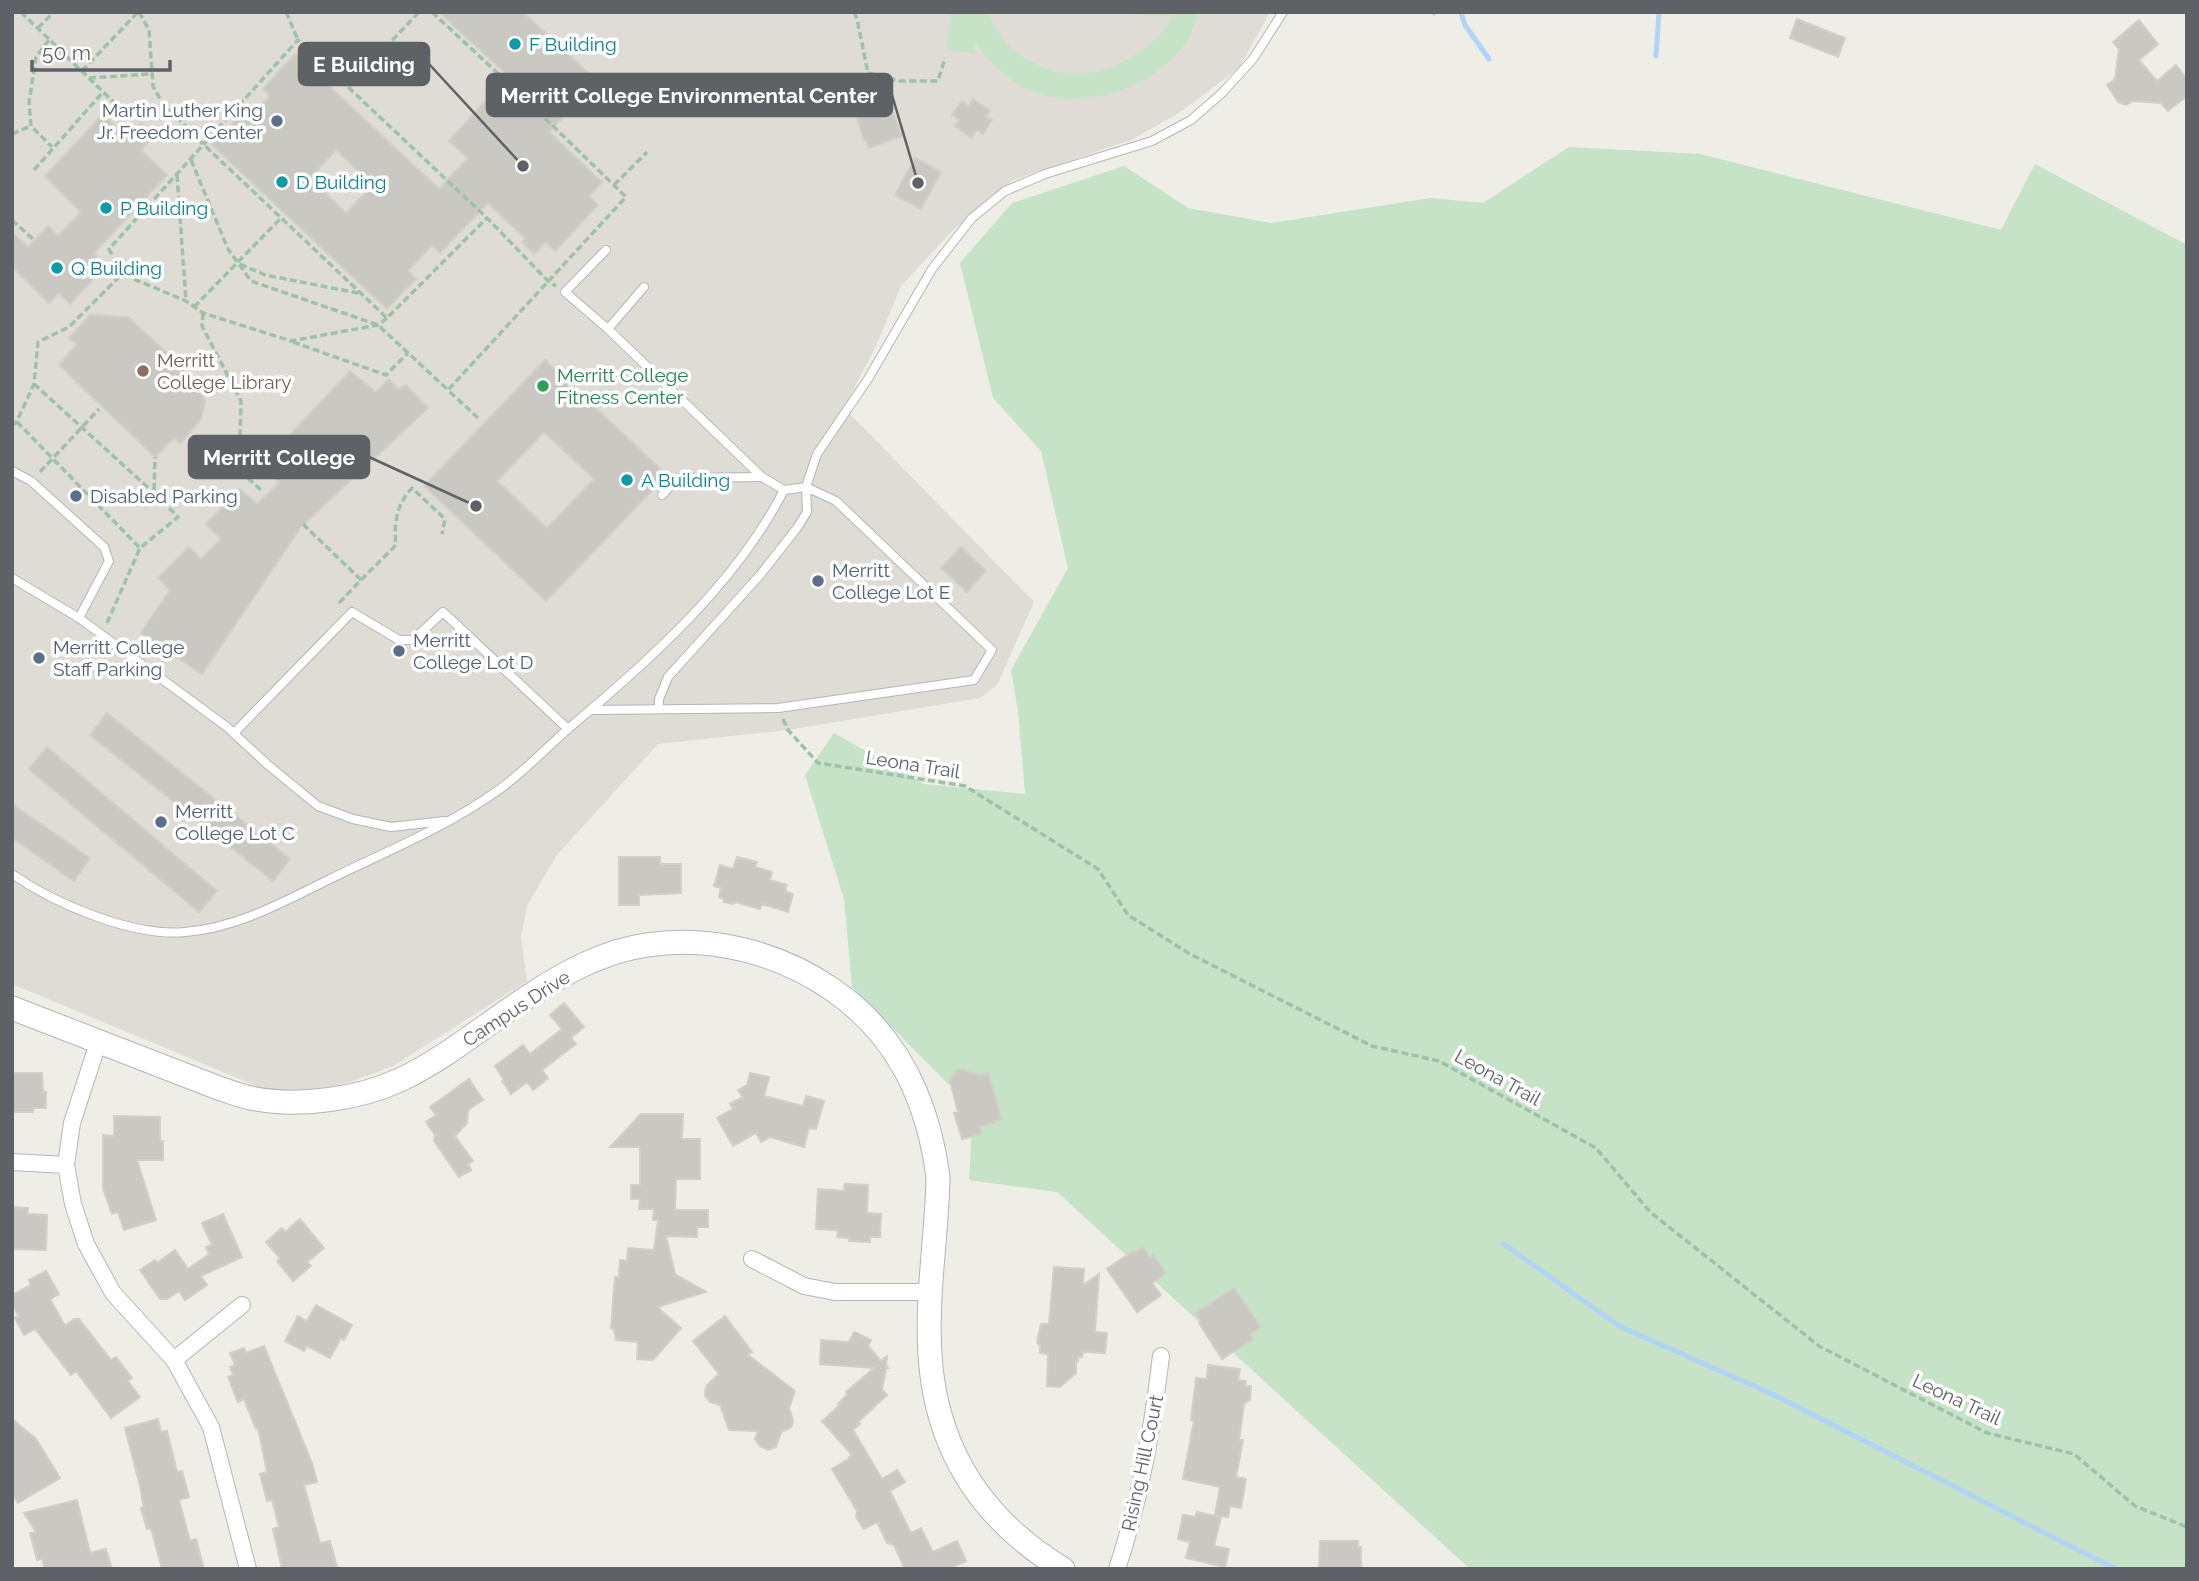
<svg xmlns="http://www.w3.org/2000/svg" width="2199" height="1581" viewBox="0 0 2199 1581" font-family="Raleway,sans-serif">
<rect width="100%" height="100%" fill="#eeede6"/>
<polygon fill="#dedcd5" points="12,12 1270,12 1239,68 1179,113 1131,140 1013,180 953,230 901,286 876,346 844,408 1034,602 997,685 980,698 788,730 658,744 556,856 527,906 521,937 527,981 393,1066 347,1083 297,1093 259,1087 12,984"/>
<g fill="#c6e2c7">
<path d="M951,12H987C992,21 997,32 1004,40C1037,77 1088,84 1130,58C1147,48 1163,35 1172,17L1104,12H1172V17L1174,12H1199C1195,24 1190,36 1183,46C1151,90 1082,111 1032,91C1008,82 990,62 975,43L974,54L947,50Z"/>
<polygon points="1569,147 1700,154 2001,230 2035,164 2187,245 2187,1569 1470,1569 1057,1192 969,1180 973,1109 852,987 844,899 805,775 834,733 924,784 1025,794 1018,711 1011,670 1068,568 1041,451 993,398 960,263 1012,203 1124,166 1188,208 1271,223 1431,198 1483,203"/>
</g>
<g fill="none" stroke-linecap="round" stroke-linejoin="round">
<g stroke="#b0d4f5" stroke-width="5">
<polyline points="1433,12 1434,13"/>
<polyline points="1461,12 1465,25 1489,59"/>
<polyline points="1656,56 1659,12"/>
<polyline points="1504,1244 1619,1326 1772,1394 2116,1569"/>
</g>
</g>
<g fill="#cac8c3" stroke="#d2cfc5" stroke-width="2" fill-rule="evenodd">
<path d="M439,12H523L597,81L549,132L602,182L589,196L598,205L555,251L546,242L534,254L522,242L525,238L488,203L440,253L432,245L408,271L416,279L387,309L212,145L241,115L247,121L270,96L263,89L295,54L439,189L468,158L449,141L508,76ZM336,150L373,185L346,213L310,178Z"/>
<polygon points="1797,19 1845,38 1838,57 1790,38"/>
<polygon points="2139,20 2158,44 2139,60 2157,81 2176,65 2187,79 2187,96 2168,111 2161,103 2133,101 2126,105 2118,102 2107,85 2115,79 2119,49 2113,42"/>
<polygon points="882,84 902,136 869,148 866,140 864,141 850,95"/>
<polygon points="973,99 990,111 986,117 992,120 983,134 977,130 972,138 955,126 959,120 952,115 962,101 969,106"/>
<polygon points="103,114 128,139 141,123 154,135 141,150 167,175 94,253 97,256 90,264 99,273 70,304 59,293 49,303 12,267 12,232 28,247 48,226 58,236 81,212 45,176"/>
<polygon points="915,158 941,172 921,209 895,195"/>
<polygon points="90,315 128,317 201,384 205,401 201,419 180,444 174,438 155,457 59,365 77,344 69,338"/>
<path d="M545,360L667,475L546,601L424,486ZM544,432L594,479L547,528L497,481Z"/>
<polygon points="350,371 376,392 389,379 398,389 406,385 428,408 301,527 202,674 141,633 170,590 158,578 189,547 201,559 221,539 206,524 240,489 257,504 279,483 260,466"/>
<polygon points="961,547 986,571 967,592 941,568"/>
<polygon points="107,713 290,859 273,881 90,735"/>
<polygon points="47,747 217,891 199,912 29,769"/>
<polygon points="12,804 90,858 74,881 12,838"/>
<polygon points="619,857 660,857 660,864 681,864 681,893 639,895 639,905 619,905"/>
<polygon points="737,857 757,862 755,867 772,872 770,880 787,885 785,891 793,894 788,912 762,904 760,909 736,902 733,904 724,902 723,898 719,897 721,888 714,886 720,865 733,869"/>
<polygon points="564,1003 584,1027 571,1038 576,1044 542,1070 548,1078 533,1090 527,1082 511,1094 502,1081 504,1080 495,1066 523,1045 530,1054 562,1029 550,1015"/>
<polygon points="957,1070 964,1070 979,1075 988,1073 1001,1119 993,1121 993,1123 979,1127 981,1134 962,1139 954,1113 958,1112 950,1081"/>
<polygon points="12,1073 42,1073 43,1092 46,1092 46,1108 33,1108 33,1112 12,1112"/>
<polygon points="750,1073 769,1077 764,1096 803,1106 806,1096 824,1101 816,1129 809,1128 804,1147 770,1137 761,1142 756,1133 733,1146 717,1118 733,1109 730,1104 743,1097 738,1090 747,1085"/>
<polygon points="469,1079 483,1100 468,1110 467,1123 455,1136 473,1161 468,1164 471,1170 459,1177 434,1141 435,1135 426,1122 436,1115 430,1107"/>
<polygon points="641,1114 683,1114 682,1139 700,1139 700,1179 676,1179 675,1210 708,1210 708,1227 697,1227 697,1237 666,1236 675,1274 706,1292 657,1307 681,1328 653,1360 637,1359 638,1342 616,1340 614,1329 611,1328 615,1277 619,1277 620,1260 627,1261 628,1248 654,1250 658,1220 653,1220 654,1209 639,1209 640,1199 631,1199 631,1185 640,1185 640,1147 610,1147"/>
<polygon points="114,1116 160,1117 160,1141 163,1141 163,1160 137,1160 156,1220 124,1230 118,1212 112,1214 103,1188 103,1135 114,1136"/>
<polygon points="845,1184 868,1185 867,1213 881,1214 880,1237 870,1237 870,1242 849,1241 849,1238 837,1237 838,1230 816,1229 818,1189 844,1191"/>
<polygon points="12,1207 28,1208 27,1214 47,1215 46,1250 12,1249"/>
<polygon points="223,1214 242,1257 201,1276 207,1285 185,1300 179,1291 167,1299 160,1299 140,1270 155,1260 157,1263 175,1250 188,1269 209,1254 206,1247 212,1245 202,1223"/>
<polygon points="300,1219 324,1248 307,1262 311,1266 293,1281 277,1261 280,1258 266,1242 282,1228 285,1232"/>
<polygon points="1143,1247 1150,1258 1153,1255 1166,1273 1152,1283 1161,1295 1137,1312 1107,1269 1133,1251 1134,1253"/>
<polygon points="1054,1267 1084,1269 1083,1285 1099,1274 1095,1332 1107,1333 1105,1353 1083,1352 1082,1357 1078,1357 1078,1361 1076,1361 1076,1373 1060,1387 1047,1386 1048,1354 1040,1353 1040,1346 1037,1342 1041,1324 1049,1324"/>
<polygon points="46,1271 59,1294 50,1299 65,1326 74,1319 79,1319 111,1360 116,1357 132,1378 128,1381 140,1397 111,1418 76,1371 71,1375 35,1329 24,1335 15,1318 19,1316 12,1305 12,1295 31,1285 29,1280"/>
<polygon points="1234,1288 1261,1327 1250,1334 1253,1339 1222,1359 1199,1323 1201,1321 1196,1313"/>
<polygon points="316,1305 352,1325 344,1340 341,1338 330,1358 307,1346 304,1351 285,1341 298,1316 307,1321"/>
<polygon points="725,1316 752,1352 748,1355 795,1391 789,1408 793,1420 792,1425 790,1428 781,1432 776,1447 768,1450 760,1446 755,1439 758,1431 729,1430 720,1405 710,1402 705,1396 706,1386 719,1374 693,1341"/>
<polygon points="854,1332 871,1340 868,1346 881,1361 887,1356 886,1366 888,1368 886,1368 882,1390 887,1395 858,1422 860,1424 853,1430 882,1479 897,1470 905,1482 890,1491 911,1533 921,1528 933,1552 957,1541 966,1561 949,1569 905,1569 894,1545 887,1543 877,1522 864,1529 856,1517 857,1511 832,1469 850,1458 849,1457 852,1455 822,1421 840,1405 838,1404 848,1394 846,1392 874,1368 820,1364 821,1340 849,1342"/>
<polygon points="264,1346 312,1463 317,1482 304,1485 320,1543 330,1541 337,1567 328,1569 282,1569 273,1529 279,1527 272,1500 267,1501 260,1474 267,1472 258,1428 256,1429 244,1399 238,1402 228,1377 233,1375 230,1367 235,1365 230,1353 244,1348 246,1353"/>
<polygon points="1208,1365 1240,1369 1238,1380 1246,1381 1245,1386 1251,1386 1250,1400 1244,1404 1239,1440 1243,1440 1236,1477 1246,1479 1241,1508 1230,1506 1228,1517 1215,1515 1220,1487 1183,1479 1194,1421 1191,1420 1196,1378 1207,1379"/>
<polygon points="12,1419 36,1439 60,1478 18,1503 12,1493"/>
<polygon points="158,1419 161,1432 167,1431 177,1472 182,1471 189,1497 179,1500 190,1541 196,1539 204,1569 162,1569 151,1528 147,1529 141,1508 144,1508 140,1486 125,1428"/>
<polygon points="77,1500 90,1553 106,1549 112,1569 45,1569 42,1559 37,1560 30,1533 36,1532 24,1513"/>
<polygon points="1197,1512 1221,1517 1214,1546 1229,1549 1225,1567 1186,1558 1190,1542 1178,1539 1183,1515 1195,1517"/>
<polygon points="1320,1541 1358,1541 1358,1547 1361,1547 1361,1569 1319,1569"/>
</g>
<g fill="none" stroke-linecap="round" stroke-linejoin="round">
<defs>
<g id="lane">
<polyline points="606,250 565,292 608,329"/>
<polyline points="644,287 608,329 762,477 784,490"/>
<polyline points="12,471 31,481 104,547 109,561 79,618"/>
<polyline points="662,495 678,478 762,477"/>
<polyline points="12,578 79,618 227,727 268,765 318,806 353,819 391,827 444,821"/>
<polyline points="591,710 778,708 974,680 992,650 836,501 806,487 807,512 797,528 760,575 668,677 659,699 659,709"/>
<polyline points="234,733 352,612 399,640 413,640 443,612 568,729"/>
<path d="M12,874C55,904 133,937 185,932C237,928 283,902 328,880C385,852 445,828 497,791C523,773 545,749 569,728C649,661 736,584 784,490L806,487L817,454L868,379L932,269L972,218L1005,191L1045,174L1152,141L1191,120L1222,93L1253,59L1283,12"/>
</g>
<g id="street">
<polyline points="98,1043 72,1123 66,1165 73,1204 86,1244 113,1293 174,1360 211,1427 248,1569"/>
<polyline points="12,1162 66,1165"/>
<polyline points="752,1259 804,1286 835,1292 931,1292"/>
<polyline points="174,1360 242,1305"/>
<path d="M1117,1569C1141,1497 1152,1430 1161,1356"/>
</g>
<path id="secondary" d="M12,1008L221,1089C231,1092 241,1096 251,1098C297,1108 360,1099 402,1079C446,1058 485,1025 526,998C562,974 603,951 647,945C711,935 780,953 833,990C898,1035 928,1100 938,1177C937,1236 926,1296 930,1355C936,1450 982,1520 1063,1569"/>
</defs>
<use href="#lane" stroke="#b3b6b9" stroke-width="10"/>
<use href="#street" stroke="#b3b6b9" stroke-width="18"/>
<use href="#secondary" stroke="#b2b5b9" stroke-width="25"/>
<g stroke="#9fc1a9" stroke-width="3.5" stroke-dasharray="7 3.5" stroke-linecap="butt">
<polyline points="21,12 132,120"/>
<polyline points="139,12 149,30 153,86 161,101 202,143 387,318 487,218"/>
<polyline points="286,12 298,40"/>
<polyline points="432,12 505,80"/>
<polyline points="854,12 857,19 868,73 899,81 938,81 945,58"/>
<polyline points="38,28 54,12"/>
<polyline points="49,40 36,57 29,103 31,126 52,147"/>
<polyline points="82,71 138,12"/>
<polyline points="89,78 150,74"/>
<polyline points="349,86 419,12"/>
<polyline points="12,134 31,126"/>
<polyline points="191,160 228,249 251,281 378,325 448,390"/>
<polyline points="34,170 103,92"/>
<polyline points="177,175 186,301"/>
<polyline points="614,185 647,152"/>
<polyline points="12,220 34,240"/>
<polyline points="240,264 265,275 358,293"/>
<polyline points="194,307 281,218"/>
<polyline points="203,313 202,326 241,401 239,470 261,490"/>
<polyline points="387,318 378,325 291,341 203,313 186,301 122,274 109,249 298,40 487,218 548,281 556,286"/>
<polyline points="293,342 386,375 408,353"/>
<polyline points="34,384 154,493"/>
<polyline points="478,418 448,390 626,197 518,92"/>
<polyline points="17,422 140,548"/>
<polyline points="12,426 17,421 34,384 38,342 69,327 122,274"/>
<polyline points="40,472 99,409"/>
<polyline points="303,524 361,580 340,602 342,604"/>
<path d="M361,580L396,545C394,523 396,505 412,488L445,519L442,534"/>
<polyline points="107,623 140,548 178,517 154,493 155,457"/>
<polyline points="783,719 788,730 818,763 965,786 1098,869 1128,915 1190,954 1372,1046 1439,1061 1596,1148 1650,1212 1819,1346 1987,1433 2074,1454 2135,1506 2187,1527"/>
</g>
<use href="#lane" stroke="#fff" stroke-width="8"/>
<use href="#street" stroke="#fff" stroke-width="16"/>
<use href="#secondary" stroke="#fff" stroke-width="23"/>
</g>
<g fill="#0f9aa8" stroke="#fff" stroke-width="2.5">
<circle cx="515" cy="44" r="7"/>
<circle cx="282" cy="182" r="7"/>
<circle cx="106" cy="208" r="7"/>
<circle cx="57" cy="268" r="7"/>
<circle cx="627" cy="480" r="7"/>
</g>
<g fill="#5c6f8a" stroke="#fff" stroke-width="2.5">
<circle cx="277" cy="121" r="7"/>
<circle cx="76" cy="496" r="7"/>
<circle cx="818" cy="581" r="7"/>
<circle cx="399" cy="651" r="7"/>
<circle cx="39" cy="658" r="7"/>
<circle cx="161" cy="822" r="7"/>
</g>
<circle fill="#8d6e63" stroke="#fff" stroke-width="2.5" cx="143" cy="371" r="7"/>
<circle fill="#2e9e5b" stroke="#fff" stroke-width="2.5" cx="543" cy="386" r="7"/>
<g text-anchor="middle" stroke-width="7" stroke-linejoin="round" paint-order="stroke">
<g font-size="19" fill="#0d838f" stroke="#fff" text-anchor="start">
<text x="529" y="51">F Building</text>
<text x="296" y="189">D Building</text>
<text x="120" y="215">P Building</text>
<text x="71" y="275">Q Building</text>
<text x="641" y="487">A Building</text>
</g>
<g font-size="19" fill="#4e5e75" stroke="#fff" text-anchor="start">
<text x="263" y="117" text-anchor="end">Martin Luther King<tspan x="263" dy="22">Jr. Freedom Center</tspan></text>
<text x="90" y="503">Disabled Parking</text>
<text x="832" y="577">Merritt<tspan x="832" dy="22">College Lot E</tspan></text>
<text x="413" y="647">Merritt<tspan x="413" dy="22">College Lot D</tspan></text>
<text x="53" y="654">Merritt College<tspan x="53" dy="22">Staff Parking</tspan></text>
<text x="175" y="818">Merritt<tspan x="175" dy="22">College Lot C</tspan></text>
</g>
<g font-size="19" fill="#785e54" stroke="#fff" text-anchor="start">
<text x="157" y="367">Merritt<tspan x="157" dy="22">College Library</tspan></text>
</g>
<g font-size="19" fill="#27864d" stroke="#fff" text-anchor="start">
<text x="557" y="382">Merritt College<tspan x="557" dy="22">Fitness Center</tspan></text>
</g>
<g font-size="19" fill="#5e6165" stroke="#fff">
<text transform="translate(913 764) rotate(9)" y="7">Leona Trail</text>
<text transform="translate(516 1008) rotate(-33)" y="7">Campus Drive</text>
<text transform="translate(1498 1077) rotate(29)" y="7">Leona Trail</text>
<text transform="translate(1957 1399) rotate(25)" y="7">Leona Trail</text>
<text transform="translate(1142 1463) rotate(-78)" y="7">Rising Hill Court</text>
</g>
</g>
<path fill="none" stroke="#5e6165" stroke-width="2.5" d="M523 166L429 64M918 183L892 95M476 506L369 457"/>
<g fill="#5e6165" stroke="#fff" stroke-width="2.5">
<circle cx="523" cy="166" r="7"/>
<circle cx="918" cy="183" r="7"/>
<circle cx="476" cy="506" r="7"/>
</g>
<g fill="#5e6165" stroke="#5e6165" stroke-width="2.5">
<rect x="299" y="43" width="130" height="42" rx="7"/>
<rect x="487" y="74" width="405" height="42" rx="7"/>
<rect x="189" y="436" width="180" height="42" rx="7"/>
</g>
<g font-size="21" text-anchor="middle" font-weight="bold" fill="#fff">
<text x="364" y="72">E Building</text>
<text x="689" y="103">Merritt College Environmental Center</text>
<text x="279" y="465">Merritt College</text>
</g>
<rect width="2199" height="1581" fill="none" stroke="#5e6165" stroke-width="28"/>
<path d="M32 60v10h138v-10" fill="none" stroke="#5e6165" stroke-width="3.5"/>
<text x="42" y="60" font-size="21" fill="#5e6165" stroke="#ffffff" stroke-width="5" paint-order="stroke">50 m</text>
</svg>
